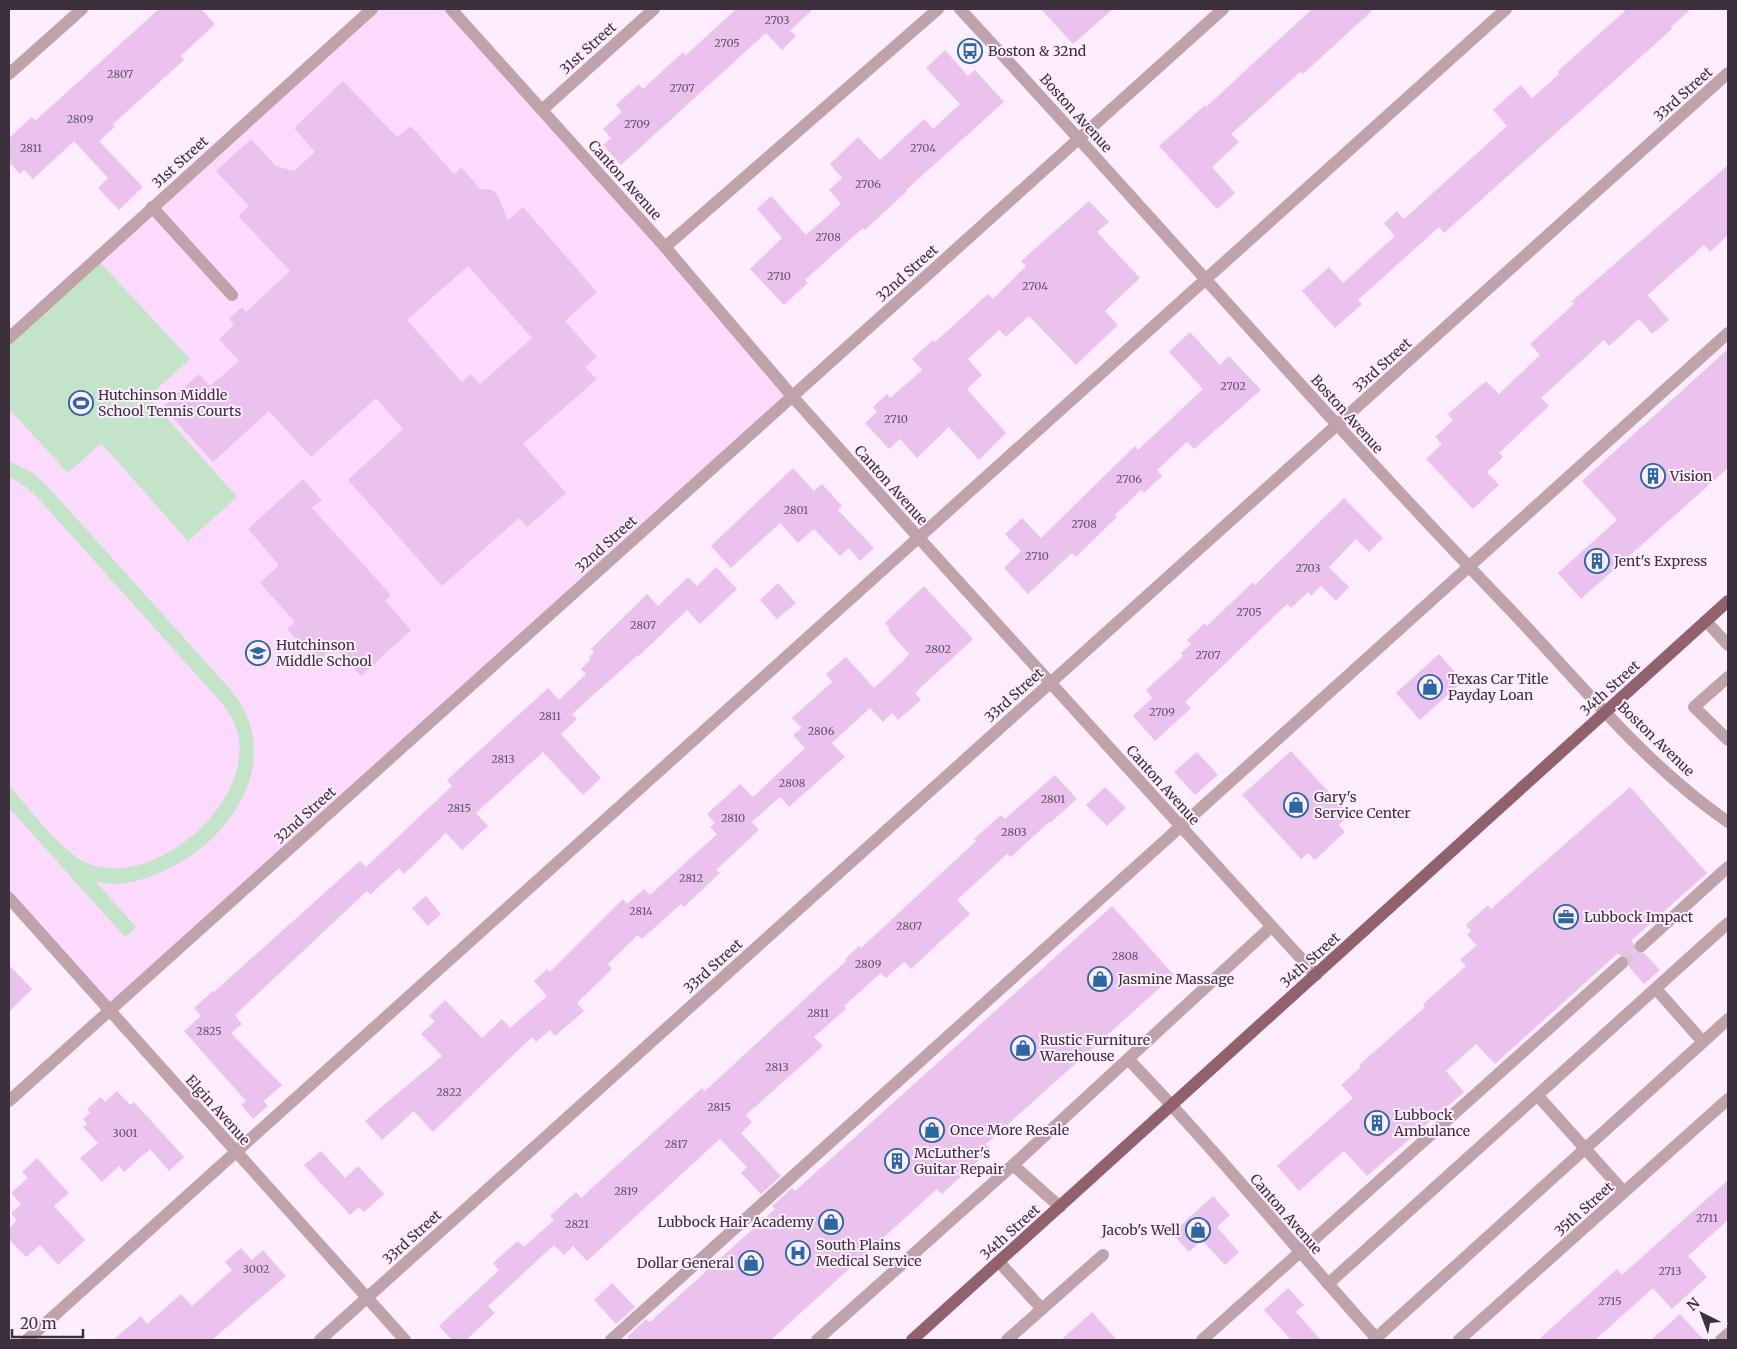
<svg xmlns="http://www.w3.org/2000/svg" width="1737" height="1349" viewBox="0 0 1737 1349" font-family="Merriweather,serif">
<rect width="100%" height="100%" fill="#fdedfe"/>
<polygon fill="#fbdafd" points="372,9 450,9 792,396 109,1012 9,899 9,338"/>
<g fill="#c4e4ca">
<polygon points="96,258 190,359 148,397 237,497 188,541 101,443 68,473 9,409 9,338"/>
<path d="M9,461L34,474L49,488L230,689C297,769 211,869 126,883C116,885 106,883 96,882L136,927L125,937L9,808V785C28,807 61,852 87,863C152,890 248,808 239,740C237,724 229,712 219,700L38,498L25,486L9,477Z"/>
</g>
<g fill="#ebc2ee" fill-rule="evenodd">
<polygon points="159,9 201,9 215,24 181,56 184,60 113,124 115,127 99,141 143,187 119,210 98,188 108,178 74,141 33,179 24,170 20,174 9,162 9,138 32,117 35,121"/>
<polygon points="736,9 813,9 790,31 796,36 782,50 766,33 621,165 603,145 611,138 603,129 622,112 616,105 639,84 643,89 683,52 686,55"/>
<polygon points="1041,9 1113,9 1073,44"/>
<polygon points="1312,9 1374,9 1303,74 1300,72 1231,134 1239,142 1212,167 1235,193 1217,209 1159,146 1205,105 1206,107"/>
<polygon points="1627,9 1691,9 1671,27 1672,29 1444,233 1439,227 1358,300 1362,304 1335,328 1302,291 1329,267 1343,283 1395,236 1384,223 1397,211 1404,219 1507,126 1493,110 1521,85 1532,98 1559,74 1558,71"/>
<polygon points="945,50 968,76 975,70 1004,102 906,190 907,191 865,230 863,228 805,280 808,283 784,305 750,269 782,238 757,209 771,196 806,235 841,204 829,190 842,178 830,164 858,137 880,160 924,119 933,129 960,104 926,68"/>
<path d="M343,81L397,137L411,126L454,174L461,167L480,189L492,190L497,194L508,220L523,207L597,292L565,321L597,357L585,367L597,379L523,444L566,493L527,527L519,518L442,586L348,480L403,429L376,398L311,457L269,411L213,462L163,407L199,374L210,386L239,361L219,339L234,325L229,319L242,307L246,312L290,271L238,216L249,206L216,171L251,139L276,166L294,171L315,152L294,128ZM468,266L532,338L480,384L471,374L462,382L407,320Z"/>
<polygon points="1728,165 1728,235 1710,252 1704,245 1648,295 1669,320 1652,334 1639,319 1609,346 1604,340 1541,398 1549,406 1499,453 1503,457 1487,472 1499,485 1473,509 1426,459 1442,444 1435,437 1453,420 1448,414 1486,381 1499,394 1540,355 1530,344 1574,304 1571,302"/>
<polygon points="1089,201 1109,222 1097,232 1140,278 1105,311 1118,325 1076,365 1029,316 1006,337 999,330 968,359 982,375 967,389 1006,433 979,460 949,427 917,458 900,439 889,449 865,423 877,412 873,407 887,394 890,398 922,370 912,359 933,340 935,342 988,294 993,299 1026,266 1021,261"/>
<polygon points="1190,332 1220,365 1229,356 1261,390 1194,449 1187,442 1157,470 1162,476 1144,493 1141,490 1115,515 1117,517 1076,557 1072,553 1028,594 1004,568 1021,551 1005,534 1022,518 1041,538 1135,446 1138,450 1203,389 1169,352"/>
<polygon points="1728,349 1728,468 1581,599 1558,573 1617,520 1582,481"/>
<polygon points="793,468 814,491 822,484 842,506 838,510 874,548 860,561 849,548 840,556 814,529 798,543 780,523 731,568 711,546"/>
<polygon points="303,479 322,500 312,508 391,595 385,601 411,630 361,676 334,647 317,662 287,629 295,622 260,583 279,565 248,529"/>
<polygon points="1344,498 1383,538 1369,552 1356,539 1329,567 1349,587 1336,601 1321,586 1311,596 1308,592 1291,608 1287,604 1185,702 1191,708 1155,741 1133,716 1152,698 1146,690 1183,656 1181,653 1191,644 1187,640 1205,623 1207,626 1253,582 1255,585"/>
<polygon points="716,567 737,589 700,624 687,610 639,656 638,655 572,714 577,719 561,734 601,778 583,795 543,752 476,813 488,826 462,850 446,833 404,874 399,868 370,895 367,891 235,1015 242,1024 231,1033 282,1085 264,1101 268,1106 253,1119 241,1105 246,1101 184,1031 201,1016 194,1008 213,991 214,992 360,861 366,867 452,786 447,780 548,688 559,700 586,674 581,669 591,659 589,657 594,652 591,649 647,594 658,606 688,577 697,586"/>
<polygon points="778,583 796,603 777,619 760,600"/>
<polygon points="924,586 973,639 915,693 921,700 898,720 892,713 883,722 870,708 832,743 845,757 789,807 780,797 752,822 759,830 716,870 720,873 684,907 681,904 642,939 638,935 608,964 612,969 577,1003 584,1011 555,1036 550,1030 536,1042 532,1037 433,1132 414,1111 382,1140 365,1121 442,1056 421,1034 435,1021 429,1016 445,1000 482,1038 502,1019 510,1028 547,996 534,981 547,969 550,972 623,899 627,904 644,889 650,895 717,834 710,827 715,823 707,814 740,784 753,797 805,748 793,735 802,728 792,718 832,682 826,674 846,657 874,688 903,661 909,654 888,630 890,629 885,623"/>
<polygon points="1439,654 1463,681 1420,720 1396,693"/>
<polygon points="1291,751 1350,815 1339,825 1345,832 1315,860 1308,853 1301,859 1242,795"/>
<polygon points="1197,752 1218,775 1195,795 1174,772"/>
<polygon points="1055,775 1077,799 1050,823 1049,822 1011,857 1007,854 957,900 970,914 911,969 904,962 886,978 881,973 844,1006 846,1009 814,1037 823,1046 746,1115 752,1122 741,1133 781,1176 761,1194 741,1173 747,1167 720,1139 587,1261 573,1246 564,1255 554,1245 488,1306 495,1313 466,1340 452,1340 439,1326 499,1270 493,1263 518,1241 524,1247 554,1220 550,1216 576,1192 581,1198 702,1088 705,1091 847,960 845,959 859,946 861,948 976,841 974,839 1001,815 1005,819"/>
<polygon points="1105,787 1126,808 1107,826 1086,805"/>
<polygon points="1630,787 1707,873 1632,940 1635,951 1639,954 1644,953 1660,970 1644,984 1629,967 1628,957 1617,954 1495,1064 1476,1044 1446,1071 1464,1092 1367,1176 1344,1151 1299,1191 1277,1166 1353,1098 1341,1085 1361,1067 1359,1065 1425,1007 1423,1004 1466,966 1460,960 1477,945 1467,935 1471,931 1466,925 1488,905 1491,909"/>
<polygon points="426,896 441,914 428,926 412,908"/>
<polygon points="1112,906 1174,975 986,1144 991,1149 942,1194 937,1189 771,1340 629,1340 628,1336 646,1319 650,1322 775,1209 772,1206 792,1188 795,1191"/>
<polygon points="9,965 32,989 9,1012"/>
<polygon points="117,1091 130,1105 134,1102 184,1157 169,1171 150,1149 124,1172 119,1166 102,1182 80,1158 98,1143 83,1127 87,1124 83,1119 90,1113 87,1109 101,1097 105,1102"/>
<polygon points="321,1151 345,1178 358,1166 384,1194 364,1212 359,1207 350,1215 304,1165"/>
<polygon points="37,1158 69,1193 54,1206 85,1240 58,1265 40,1245 26,1257 9,1239 9,1228 17,1220 11,1213 21,1204 11,1193 28,1178 22,1172"/>
<polygon points="1728,1180 1728,1220 1688,1256 1707,1277 1672,1309 1653,1288 1595,1340 1538,1340 1617,1269 1622,1275"/>
<polygon points="1213,1196 1230,1215 1217,1227 1239,1252 1225,1265 1202,1240 1189,1252 1172,1233"/>
<polygon points="241,1248 252,1260 263,1250 286,1276 212,1340 113,1340 141,1316 147,1324 181,1294 192,1306 232,1270 225,1262"/>
<polygon points="612,1283 635,1307 616,1324 594,1300"/>
<polygon points="1288,1288 1304,1305 1296,1312 1321,1340 1291,1340 1264,1310"/>
<polygon points="1092,1312 1117,1340 1061,1340"/>
<polygon points="1680,1314 1704,1340 1651,1340"/>
</g>
<g fill="none" stroke-linecap="round" stroke-linejoin="round">
<polyline stroke="#d6c7d7" stroke-width="12" stroke-dasharray="12 6" stroke-linecap="butt" points="1622,963 1641,946"/>
<g stroke="#c0a3aa" stroke-width="12">
<polyline points="451,9 665,247 792,396 918,537 1316,975"/>
<path d="M960,9C1141,204 1315,406 1499,598C1573,674 1640,761 1728,822"/>
<polyline points="9,74 82,9"/>
<polyline points="542,110 654,9"/>
<polyline points="152,207 232,295"/>
<polyline points="665,247 938,9"/>
<polyline points="9,338 372,9"/>
<polyline points="1706,621 1728,645"/>
<polyline points="1728,677 1694,707 1728,740"/>
<polyline points="9,898 405,1340"/>
<polyline points="1641,946 1728,867"/>
<polyline points="1703,1042 1728,1019"/>
<path d="M1128,1059C1215,1149 1294,1247 1378,1340"/>
<polyline points="1538,1096 1624,1192"/>
<polyline points="9,1101 1223,9"/>
<polyline points="1013,1165 1271,927"/>
<polyline points="999,1262 1042,1309 1007,1340"/>
<polyline points="1328,1284 1728,923"/>
<polyline points="1042,1309 1103,1255"/>
<polyline points="1376,1338 1703,1042 1656,989"/>
<polyline points="27,1340 1506,9"/>
<polyline points="320,1340 1728,73"/>
<polyline points="611,1340 1728,333"/>
<polyline points="817,1340 1013,1165 1060,1207"/>
<polyline points="1202,1340 1622,963"/>
<polyline points="1459,1340 1728,1099"/>
<polyline points="1721,1340 1728,1334"/>
</g>
<polyline stroke="#91616e" stroke-width="12" points="912,1340 1728,601"/>
</g>
<defs>
<symbol id="bus-ring" viewBox="-11 -11 22 22"><circle r="9.5" fill="#fdedfe" stroke="#2c689f" stroke-width="1.5"/><path d="M-5-6H5V4H4V6H2V4H-2V6H-4V4H-5ZM-3.5-4V0h7V-4ZM-3.5 1.2v1.5H-2V1.2ZM2 1.2v1.5H3.5V1.2Z" fill="#2c689f"/></symbol>
<symbol id="stadium-ring" viewBox="-11 -11 22 22"><circle r="9.5" fill="#fdedfe" stroke="#2c689f" stroke-width="1.5"/><path d="M0-5a6.5 5 0 1 0 0 10a6.5 5 0 1 0 0-10ZM-3.5-1.8h7v3.6h-7Z" fill="#2c689f"/></symbol>
<symbol id="building-ring" viewBox="-11 -11 22 22"><circle r="9.5" fill="#fdedfe" stroke="#2c689f" stroke-width="1.5"/><path d="M-4-6H4V6H1V3H-1V6H-4ZM-2.5-4.3h1.7v1.8h-1.7ZM.8-4.3h1.7v1.8H.8ZM-2.5-1h1.7V.8h-1.7ZM.8-1h1.7V.8H.8Z" fill="#2c689f"/></symbol>
<symbol id="school-ring" viewBox="-11 -11 22 22"><circle r="9.5" fill="#fdedfe" stroke="#2c689f" stroke-width="1.5"/><path d="M0-5L7-2L0 1L-7-2ZM-4 1L0 2.5L4 1V4Q0 6-4 4Z" fill="#2c689f"/></symbol>
<symbol id="shop-ring" viewBox="-11 -11 22 22"><circle r="9.5" fill="#fdedfe" stroke="#2c689f" stroke-width="1.5"/><path d="M-5-2.5h2.3a2.7 3.5 0 0 1 5.4 0H5L5.5 6h-11ZM-1.5-2.5h3a1.5 2.3 0 0 0-3 0Z" fill="#2c689f"/></symbol>
<symbol id="office-ring" viewBox="-11 -11 22 22"><circle r="9.5" fill="#fdedfe" stroke="#2c689f" stroke-width="1.5"/><path d="M-6-3h4V-5.5h4V-3h4V5H-6ZM-1-4.5V-3h2v-1.5ZM-6 0V1H6V0Z" fill="#2c689f"/></symbol>
<symbol id="hospital-ring" viewBox="-11 -11 22 22"><circle r="9.5" fill="#fdedfe" stroke="#2c689f" stroke-width="1.5"/><path d="M-5-5h3v3.5h4V-5h3V5h-3V1.5h-4V5h-3Z" fill="#2c689f"/></symbol>
</defs>
<g fill-rule="evenodd">
<use href="#bus-ring" x="956" y="37" width="28" height="28"/>
<use href="#stadium-ring" x="67" y="389" width="28" height="28"/>
<use href="#building-ring" x="1639" y="462" width="28" height="28"/>
<use href="#building-ring" x="1583" y="547" width="28" height="28"/>
<use href="#school-ring" x="244" y="639" width="28" height="28"/>
<use href="#shop-ring" x="1416" y="673" width="28" height="28"/>
<use href="#shop-ring" x="1282" y="791" width="28" height="28"/>
<use href="#office-ring" x="1552" y="903" width="28" height="28"/>
<use href="#shop-ring" x="1086" y="965" width="28" height="28"/>
<use href="#shop-ring" x="1009" y="1034" width="28" height="28"/>
<use href="#building-ring" x="1363" y="1109" width="28" height="28"/>
<use href="#shop-ring" x="918" y="1116" width="28" height="28"/>
<use href="#building-ring" x="883" y="1147" width="28" height="28"/>
<use href="#shop-ring" x="817" y="1208" width="28" height="28"/>
<use href="#shop-ring" x="1184" y="1216" width="28" height="28"/>
<use href="#hospital-ring" x="784" y="1239" width="28" height="28"/>
<use href="#shop-ring" x="737" y="1249" width="28" height="28"/>
</g>
<g text-anchor="middle" stroke-width="4" stroke-linejoin="round" paint-order="stroke">
<g font-size="11" fill="#675468">
<text x="777" y="24">2703</text>
<text x="727" y="47">2705</text>
<text x="120" y="78">2807</text>
<text x="682" y="92">2707</text>
<text x="80" y="123">2809</text>
<text x="637" y="128">2709</text>
<text x="31" y="152">2811</text>
<text x="923" y="152">2704</text>
<text x="868" y="188">2706</text>
<text x="828" y="241">2708</text>
<text x="779" y="280">2710</text>
<text x="1035" y="290">2704</text>
<text x="1233" y="390">2702</text>
<text x="896" y="423">2710</text>
<text x="1129" y="483">2706</text>
<text x="796" y="514">2801</text>
<text x="1084" y="528">2708</text>
<text x="1037" y="560">2710</text>
<text x="1308" y="572">2703</text>
<text x="1249" y="616">2705</text>
<text x="643" y="629">2807</text>
<text x="938" y="653">2802</text>
<text x="1208" y="659">2707</text>
<text x="1162" y="716">2709</text>
<text x="550" y="720">2811</text>
<text x="821" y="735">2806</text>
<text x="503" y="763">2813</text>
<text x="792" y="787">2808</text>
<text x="1053" y="803">2801</text>
<text x="459" y="812">2815</text>
<text x="733" y="822">2810</text>
<text x="1014" y="836">2803</text>
<text x="691" y="882">2812</text>
<text x="641" y="915">2814</text>
<text x="909" y="930">2807</text>
<text x="1125" y="960">2808</text>
<text x="868" y="968">2809</text>
<text x="818" y="1017">2811</text>
<text x="209" y="1035">2825</text>
<text x="777" y="1071">2813</text>
<text x="449" y="1096">2822</text>
<text x="719" y="1111">2815</text>
<text x="125" y="1137">3001</text>
<text x="676" y="1148">2817</text>
<text x="626" y="1195">2819</text>
<text x="1707" y="1222">2711</text>
<text x="577" y="1228">2821</text>
<text x="256" y="1273">3002</text>
<text x="1670" y="1275">2713</text>
<text x="1610" y="1305">2715</text>
</g>
<g font-size="14" fill="#3b303c" stroke="#fdedfe">
<text transform="translate(588 48) rotate(-42)" y="5">31st Street</text>
<text transform="translate(1683 94) rotate(-42)" y="5">33rd Street</text>
<text transform="translate(1076 113) rotate(48)" y="5">Boston Avenue</text>
<text transform="translate(180 162) rotate(-42)" y="5">31st Street</text>
<text transform="translate(625 180) rotate(48)" y="5">Canton Avenue</text>
<text transform="translate(907 273) rotate(-42)" y="5">32nd Street</text>
<text transform="translate(1382 365) rotate(-42)" y="5">33rd Street</text>
<text transform="translate(1347 414) rotate(48)" y="5">Boston Avenue</text>
<text transform="translate(891 485) rotate(48)" y="5">Canton Avenue</text>
<text transform="translate(606 544) rotate(-42)" y="5">32nd Street</text>
<text transform="translate(1610 688) rotate(-42)" y="5">34th Street</text>
<text transform="translate(1014 695) rotate(-42)" y="5">33rd Street</text>
<text transform="translate(1656 739) rotate(44)" y="5">Boston Avenue</text>
<text transform="translate(1163 785) rotate(48)" y="5">Canton Avenue</text>
<text transform="translate(305 815) rotate(-42)" y="5">32nd Street</text>
<text transform="translate(1310 960) rotate(-42)" y="5">34th Street</text>
<text transform="translate(713 966) rotate(-42)" y="5">33rd Street</text>
<text transform="translate(218 1110) rotate(48)" y="5">Elgin Avenue</text>
<text transform="translate(1584 1209) rotate(-42)" y="5">35th Street</text>
<text transform="translate(1286 1214) rotate(49)" y="5">Canton Avenue</text>
<text transform="translate(1010 1232) rotate(-42)" y="5">34th Street</text>
<text transform="translate(412 1237) rotate(-42)" y="5">33rd Street</text>
</g>
<g font-size="14" fill="#3b303c" stroke="#fdedfe" text-anchor="start">
<text x="988" y="56">Boston &amp; 32nd</text>
<text x="98" y="400">Hutchinson Middle<tspan x="98" dy="16">School Tennis Courts</tspan></text>
<text x="1670" y="481">Vision</text>
<text x="1614" y="566">Jent's Express</text>
<text x="276" y="650">Hutchinson<tspan x="276" dy="16">Middle School</tspan></text>
<text x="1448" y="684">Texas Car Title<tspan x="1448" dy="16">Payday Loan</tspan></text>
<text x="1314" y="802">Gary's<tspan x="1314" dy="16">Service Center</tspan></text>
<text x="1584" y="922">Lubbock Impact</text>
<text x="1118" y="984">Jasmine Massage</text>
<text x="1040" y="1045">Rustic Furniture<tspan x="1040" dy="16">Warehouse</tspan></text>
<text x="1394" y="1120">Lubbock<tspan x="1394" dy="16">Ambulance</tspan></text>
<text x="950" y="1135">Once More Resale</text>
<text x="914" y="1158">McLuther's<tspan x="914" dy="16">Guitar Repair</tspan></text>
<text x="814" y="1227" text-anchor="end">Lubbock Hair Academy</text>
<text x="1180" y="1235" text-anchor="end">Jacob's Well</text>
<text x="816" y="1250">South Plains<tspan x="816" dy="16">Medical Service</tspan></text>
<text x="734" y="1268" text-anchor="end">Dollar General</text>
</g>
</g>
<rect width="1737" height="1349" fill="none" stroke="#3b303c" stroke-width="20"/>
<g transform="translate(1702 1314) rotate(318)" stroke="#fdedfe" stroke-width="4" paint-order="stroke">
<path d="M0-4L9 19L0 12L-9 19Z" fill="#3b303c"/>
<text y="-8" font-size="14" font-weight="bold" text-anchor="middle" fill="#3b303c">N</text>
</g>
<path d="M12 1329v8h71v-8" fill="none" stroke="#3b303c" stroke-width="2.5"/>
<text x="20" y="1329" font-size="15" fill="#3b303c" stroke="#fdedfe" stroke-width="4" paint-order="stroke">20 m</text>
</svg>
